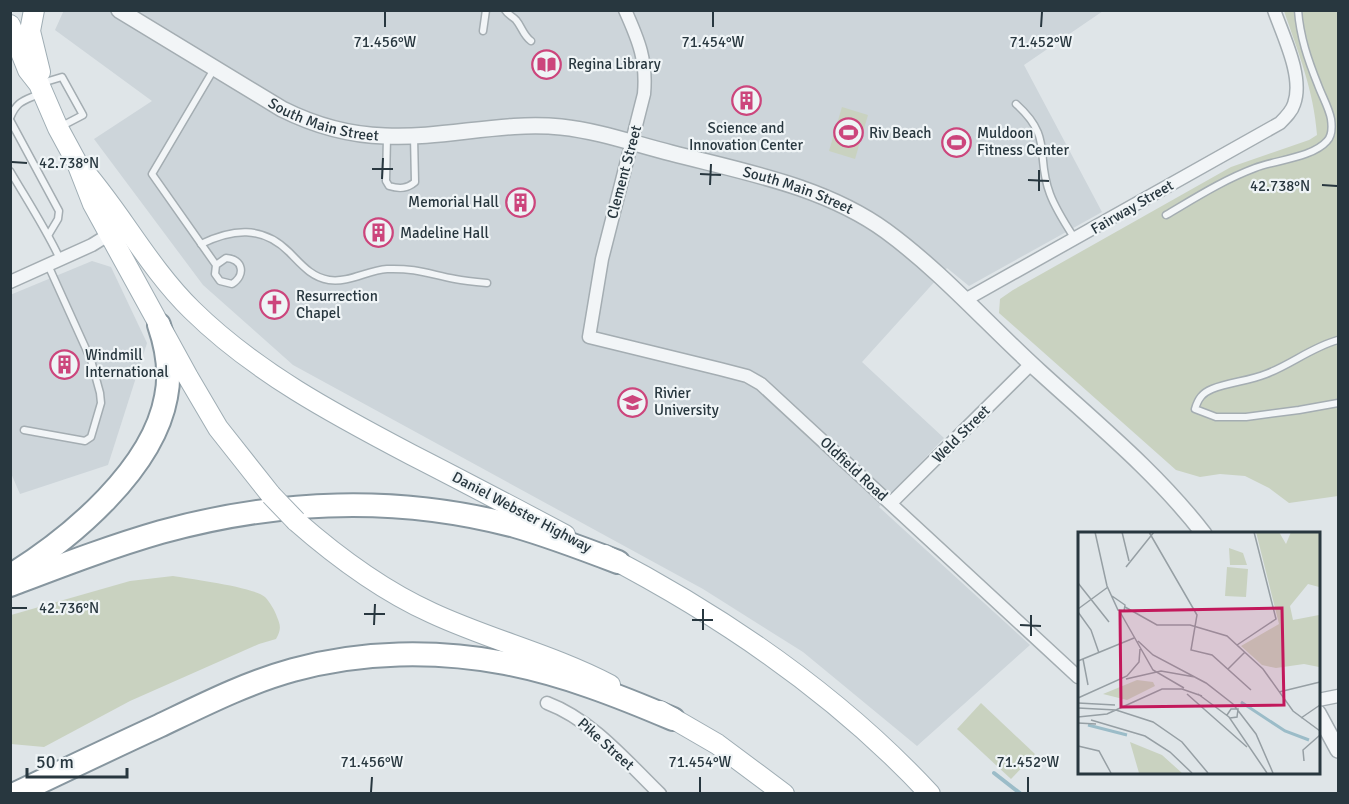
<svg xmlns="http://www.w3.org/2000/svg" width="1349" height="804" viewBox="0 0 1349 804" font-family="Signika,sans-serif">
<rect width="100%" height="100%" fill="#dfe5e8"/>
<g fill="#cdd5da">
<polygon points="64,10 1103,11 1024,65 1102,212 969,286 947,268 862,362 944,438 879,507 1030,645 917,746 803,652 703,589 293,365 203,285 94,139 152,101 55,30"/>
<polygon points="92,261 111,267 147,343 108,465 20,494 10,471 10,295"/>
</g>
<g fill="#c9d2c0">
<path d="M1284,11H1338V496L1289,503L1269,488L1245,476L1220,474L1200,477L1176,470L999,313L1000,299L1013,290L1231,167L1309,140L1317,135C1314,91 1298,52 1284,11Z"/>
<polygon points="842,107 868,115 855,159 829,151"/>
<path d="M173,576C190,579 254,587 265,597C270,602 275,611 277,617C281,626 281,630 276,639L259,644L130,701L44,747L11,744V615L130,581Z"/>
<polygon points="981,703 1035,754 1011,779 957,729"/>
</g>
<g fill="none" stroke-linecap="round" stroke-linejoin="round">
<polyline stroke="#9bbcc8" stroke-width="4" points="994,773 1021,794"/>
<defs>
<g id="service">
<path d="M505,10C508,15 512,16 516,20C522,27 523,35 531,41"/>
<polyline points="483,31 486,10"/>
<path d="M214,69L152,174L216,265L226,258C243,259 246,275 232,284L220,281L215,274L216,265"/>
<polyline points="42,83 62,77 83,115 60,127"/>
<path d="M1016,104C1054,138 1035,155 1050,194C1056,210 1066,225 1075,239"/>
<path d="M10,118C17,101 23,101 39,94"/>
<polyline points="10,120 59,211 58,219 49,234"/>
<path d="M387,137L386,181L389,186C399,189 407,189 415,182L414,136"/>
<path d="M10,171C27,200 46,229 60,259"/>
<path d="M1166,215C1195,198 1223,180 1255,168C1275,160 1312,158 1327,141C1332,136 1332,126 1331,119C1329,108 1322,96 1318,85C1308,60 1300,37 1298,10"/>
<path d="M201,244C232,229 262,225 289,252C301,264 311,277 329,280C349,283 368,270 387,269C416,268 429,274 455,279C465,281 476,282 487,283"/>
<path d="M1338,340C1312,347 1292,364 1266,374C1249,381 1229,382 1212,389C1202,393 1198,399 1195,409L1216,417H1246L1299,410L1338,403"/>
<polyline points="24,430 85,441 91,437 101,403 100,393 91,360 48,265"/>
</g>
<g id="minor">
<path d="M625,10C639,41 647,61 644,94L602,259L589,337L720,369L747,376L761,384L1078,677"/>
<polyline points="10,282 92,245 113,232"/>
<path d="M965,300L1280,123C1286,117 1292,111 1294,104C1304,77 1283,36 1274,10"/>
<polyline points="891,503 1031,364"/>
<polyline points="1318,700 1338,696"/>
<path d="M547,703C592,720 626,761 660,794"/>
</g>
<g id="tertiary">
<path id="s1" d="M119,10L282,109C314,125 349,135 385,136C444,139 502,121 561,127C599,131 635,144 671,153C744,172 824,186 886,231C942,272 989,326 1040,372C1097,424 1157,473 1204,534"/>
<polyline points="1318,713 1338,750"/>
</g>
<g id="primary">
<polyline points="34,10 30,31 40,72"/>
<polyline points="10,25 28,70 39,84 58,128 77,163 93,204 188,377 218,428 271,495"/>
<path d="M77,163C119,209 147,266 192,310C255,372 334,414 412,455C463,481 514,508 565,535"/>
<path d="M296,521C337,557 381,590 432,613C490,640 553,655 610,685"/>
<path d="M605,555C724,617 838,695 930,794"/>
<polyline points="660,711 717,744 784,794"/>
</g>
<g id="motorway">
<path d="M13,574C72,537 153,469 166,397C171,373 167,348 159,325"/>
<path d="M10,585C60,566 109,547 161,532C277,500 398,495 515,526C550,536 584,549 618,562"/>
<path d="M15,794C63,771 111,748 159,726C203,705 246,683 293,670C362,651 436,650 505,663C563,674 619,696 673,719"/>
</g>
</defs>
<use href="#service" stroke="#a4adb2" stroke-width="9"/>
<use href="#minor" stroke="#a4adb2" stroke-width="15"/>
<use href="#tertiary" stroke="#a4adb2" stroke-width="18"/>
<use href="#primary" stroke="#9fadb4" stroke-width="22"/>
<use href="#motorway" stroke="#87969f" stroke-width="26"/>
<use href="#service" stroke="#f2f5f7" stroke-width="6"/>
<use href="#minor" stroke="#f2f5f7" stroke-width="12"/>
<use href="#tertiary" stroke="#f2f5f7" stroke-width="15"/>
<use href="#primary" stroke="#fff" stroke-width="20"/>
<use href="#motorway" stroke="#fff" stroke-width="22"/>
<defs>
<polyline id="primary-bridge" points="271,495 296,521"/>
</defs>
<use href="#primary-bridge" stroke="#9fadb4" stroke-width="22" stroke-linecap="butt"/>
<use href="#primary-bridge" stroke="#fff" stroke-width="20"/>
</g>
<path fill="none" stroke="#28373f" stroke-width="2" d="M385,27V12M713,27V12M1041,27L1042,12M12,162L27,163M372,169H393M700,174L721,175M382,179L383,158M1028,180L1049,181M710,185L711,164M1322,185L1337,186M1039,191V170M12,608H27M364,614H385M692,620H713M374,625L375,604M1020,625L1041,626M703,630V609M1031,636V615M371,792L372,777M700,792V777M1028,792V777"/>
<defs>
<symbol id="library-ring" viewBox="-11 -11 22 22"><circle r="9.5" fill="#eff4f6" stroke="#cc457c" stroke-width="1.5"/><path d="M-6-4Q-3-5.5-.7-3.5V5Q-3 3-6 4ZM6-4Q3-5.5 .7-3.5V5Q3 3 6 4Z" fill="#cc457c"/></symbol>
<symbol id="building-ring" viewBox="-11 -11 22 22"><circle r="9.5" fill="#eff4f6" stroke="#cc457c" stroke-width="1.5"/><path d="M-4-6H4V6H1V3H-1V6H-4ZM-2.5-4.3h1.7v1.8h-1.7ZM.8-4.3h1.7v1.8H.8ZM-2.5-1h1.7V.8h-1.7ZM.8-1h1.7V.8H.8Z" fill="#cc457c"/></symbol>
<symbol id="stadium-ring" viewBox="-11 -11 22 22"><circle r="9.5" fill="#eff4f6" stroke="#cc457c" stroke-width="1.5"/><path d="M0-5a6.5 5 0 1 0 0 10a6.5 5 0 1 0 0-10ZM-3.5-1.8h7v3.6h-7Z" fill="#cc457c"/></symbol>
<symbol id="church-ring" viewBox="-11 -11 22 22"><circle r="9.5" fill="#eff4f6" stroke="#cc457c" stroke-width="1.5"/><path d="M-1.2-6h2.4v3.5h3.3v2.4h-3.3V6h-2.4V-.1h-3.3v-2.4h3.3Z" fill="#cc457c"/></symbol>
<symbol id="university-ring" viewBox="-11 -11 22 22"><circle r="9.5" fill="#eff4f6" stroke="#cc457c" stroke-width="1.5"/><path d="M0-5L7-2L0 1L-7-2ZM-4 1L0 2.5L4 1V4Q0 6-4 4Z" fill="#cc457c"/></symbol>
</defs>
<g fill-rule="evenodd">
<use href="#library-ring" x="530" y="48" width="33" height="33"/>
<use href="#building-ring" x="730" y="84" width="33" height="33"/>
<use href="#stadium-ring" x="832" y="116" width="33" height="33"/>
<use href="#stadium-ring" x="940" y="126" width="33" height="33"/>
<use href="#building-ring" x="504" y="186" width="33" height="33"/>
<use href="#building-ring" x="362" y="216" width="33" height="33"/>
<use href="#church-ring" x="258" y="288" width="33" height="33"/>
<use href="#building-ring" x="48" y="348" width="33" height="33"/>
<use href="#university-ring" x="616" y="386" width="33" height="33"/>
</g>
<g text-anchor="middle" stroke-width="4.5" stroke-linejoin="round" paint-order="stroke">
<g font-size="15" fill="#28373f" stroke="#eff4f6" text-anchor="start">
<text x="568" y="69">Regina Library</text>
<text x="746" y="133" text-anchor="middle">Science and<tspan x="746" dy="17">Innovation Center</tspan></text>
<text x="869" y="138">Riv Beach</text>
<text x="977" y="138">Muldoon<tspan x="977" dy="17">Fitness Center</tspan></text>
<text x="499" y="207" text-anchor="end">Memorial Hall</text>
<text x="400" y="238">Madeline Hall</text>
<text x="296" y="301">Resurrection<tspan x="296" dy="17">Chapel</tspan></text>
<text x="85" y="360">Windmill<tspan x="85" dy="17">International</tspan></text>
<text x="654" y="398">Rivier<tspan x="654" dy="17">University</tspan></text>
</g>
<g font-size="15" fill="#28373f" stroke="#eff4f6">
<text dy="5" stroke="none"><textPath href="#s1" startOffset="234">South Main Street</textPath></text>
<text transform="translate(624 172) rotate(-75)" y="5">Clement Street</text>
<text dy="5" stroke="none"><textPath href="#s1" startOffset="720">South Main Street</textPath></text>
<text transform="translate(1132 207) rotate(-30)" y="5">Fairway Street</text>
<text transform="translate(961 434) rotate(-45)" y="5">Weld Street</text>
<text transform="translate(854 469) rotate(43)" y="5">Oldfield Road</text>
<text transform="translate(522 512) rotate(28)" y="5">Daniel Webster Highway</text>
<text transform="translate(606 744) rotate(42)" y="5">Pike Street</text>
</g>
</g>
<g transform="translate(1078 532)">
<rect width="242" height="242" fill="#dfe5e8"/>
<path d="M178,0H201L208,12L213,0H241V55L230,52L212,74L215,88L241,83V135L226,132L198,136L184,133L163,114L201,92ZM151,16L165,21L169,33H152ZM149,35L170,37L168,65L147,64ZM59,148L75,150L77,154L49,168L25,162ZM52,210L84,223L104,241H61Z" fill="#c9d2c0"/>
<path fill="none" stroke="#9bbcc8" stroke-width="3" d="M163,170L207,199L231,208M10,193L49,203"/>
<path fill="none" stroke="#969fa4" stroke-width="1.5" d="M17,0L29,54L40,78L46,79L47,73L34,64M44,0L51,29M71,0L119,83L113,118L134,123L173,158M48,35L76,0M0,51L31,90M47,75L79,93H112L149,104L185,137L215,179L242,199M0,77L30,55M0,80L13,98L21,121M42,80L75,138L106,156M60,109L75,123L128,151L155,172L178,202L195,241M159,113L198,87L176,0M5,127L10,153M0,129L56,106M150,137L167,120M48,147L83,139L117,145M201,160L242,150M109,162L169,215M120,162L151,185L189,241M0,166L49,144L61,130L62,117M0,171L37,173M0,176L38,178L75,190L104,210L130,241M149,183L153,177H160L159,185L152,186M0,185L29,182L84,157H104L124,164M223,186L242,173M13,188L67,204L92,220L114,241M0,191L18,192M0,214L21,219L33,241M226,229L225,218L242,203"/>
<path fill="#c2185b" fill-opacity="0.15" stroke="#c2185b" stroke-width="3" d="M204,76L206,173L43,175L42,79Z"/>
<rect width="242" height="242" fill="none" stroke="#28373f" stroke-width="3"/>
</g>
<g font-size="15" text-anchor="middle" fill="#28373f" stroke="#eff4f6" stroke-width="4.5" stroke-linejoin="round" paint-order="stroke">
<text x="385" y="47">71.456°W</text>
<text x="713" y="47">71.454°W</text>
<text x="1041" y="47">71.452°W</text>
<text x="69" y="168">42.738°N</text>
<text x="1280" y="191">42.738°N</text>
<text x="69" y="613">42.736°N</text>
<text x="372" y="767">71.456°W</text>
<text x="700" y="767">71.454°W</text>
<text x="1028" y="767">71.452°W</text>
</g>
<rect width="1349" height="804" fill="none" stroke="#28373f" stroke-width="24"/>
<path d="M27 768v9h100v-9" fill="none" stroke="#28373f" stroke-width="3"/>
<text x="36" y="768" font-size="18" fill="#28373f" stroke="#eff4f6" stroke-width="4.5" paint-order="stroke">50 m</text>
</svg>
